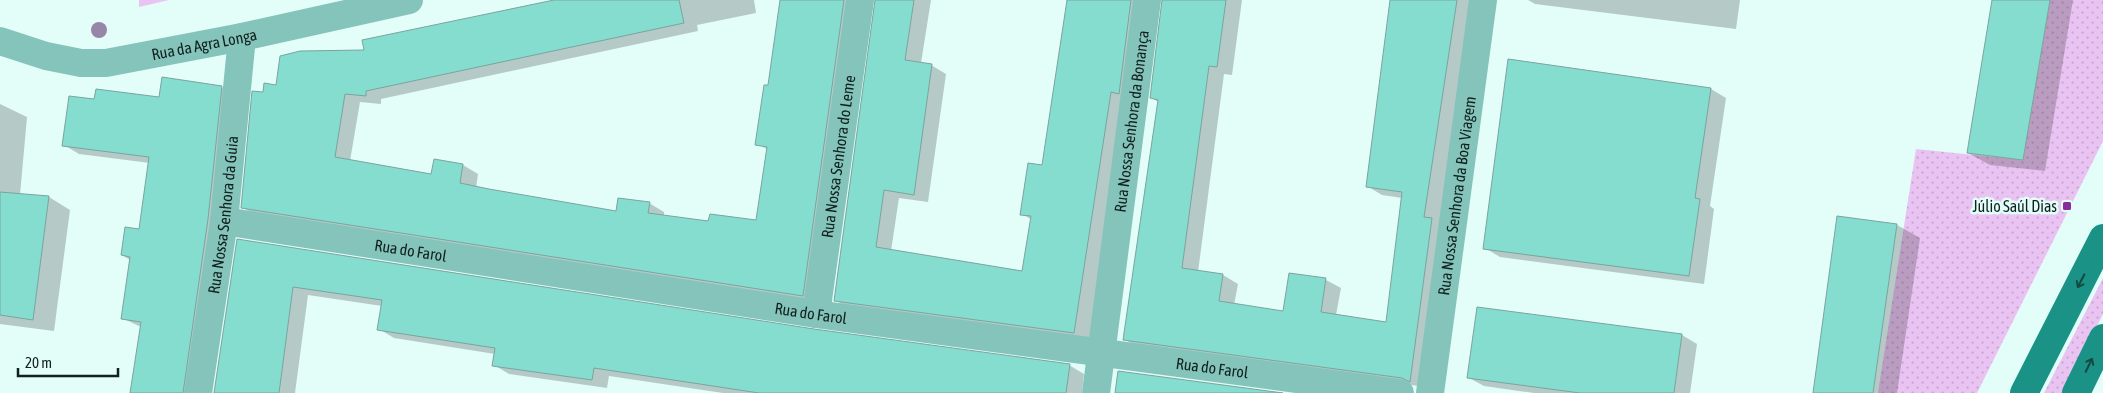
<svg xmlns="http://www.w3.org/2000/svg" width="2103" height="393" viewBox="0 0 2103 393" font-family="'Asap Condensed',sans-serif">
<defs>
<pattern id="grass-dots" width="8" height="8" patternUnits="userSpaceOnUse" patternTransform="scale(1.25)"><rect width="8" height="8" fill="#e9c3f2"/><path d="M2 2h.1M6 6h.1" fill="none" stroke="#c7a7cf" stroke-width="1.8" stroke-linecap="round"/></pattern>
</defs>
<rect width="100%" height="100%" fill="#e3fdf9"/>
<g fill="url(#grass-dots)">
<polygon points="2050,0 2103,0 2103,141 1977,393 1878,393 1916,149 2023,160"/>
<polygon points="2103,278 2103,314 2063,393 2044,393"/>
</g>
<polygon fill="#e9c3f2" points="139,0 169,0 139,7"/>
<g fill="#0003">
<polygon points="557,0 754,0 756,13 697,25 698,31 381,99 381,104 360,102 350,161 432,175 435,160 463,165 478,174 476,188 617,213 649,203 664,212 664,217 710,223 758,222 768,150 761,145 781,0 862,0 818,304 257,216 242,207 264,94 366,51"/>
<polygon points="876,0 931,0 921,63 931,65 946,74 928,202 899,198 891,251 1023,272 1032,220 1022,214 1043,167 1068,0 1149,0 1089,341 850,309 835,300"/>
<polygon points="1164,0 1242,0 1232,75 1224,74 1198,272 1223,275 1238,284 1234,305 1284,312 1326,280 1341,288 1336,315 1388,323 1402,198 1382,195 1367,186 1391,0 1472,0 1418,386 1139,348 1124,339 1159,102 1151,98"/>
<polygon points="1528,0 1740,0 1736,29 1535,4"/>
<polygon points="1993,0 2073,0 2045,171 1990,165 1968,153"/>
<polygon points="1509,60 1711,89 1726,98 1710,206 1714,209 1704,284 1500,257 1485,248"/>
<polygon points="221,87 236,96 198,393 131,393 141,327 122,318 130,260 122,255 140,231 150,163 79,154 64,145 95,101 160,99"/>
<polygon points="0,104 27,117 20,195 49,197 70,210 54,331 0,324"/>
<polygon points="1897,225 1920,238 1897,393 1815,393"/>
<polygon points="238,240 814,331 1069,365 1084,374 1082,393 723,393 609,376 607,388 509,374 494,365 495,354 394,338 379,329 382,306 308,295 295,393 215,393"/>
<polygon points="1478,308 1682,335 1697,344 1690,393 1534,393 1484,386 1469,378"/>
</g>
<g fill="#85ddd0" stroke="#7aa49d">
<polygon points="554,0 679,0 684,23 366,91 366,96 345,94 335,157 431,174 434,159 463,164 460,183 489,189 616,211 618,198 650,202 648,213 708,221 710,214 756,220 767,147 755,145 764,85 768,85 780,0 844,0 803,296 241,208 252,91 263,92 264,83 276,85 280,56 300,51 364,50 362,40"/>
<polygon points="875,0 914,0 905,60 932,64 914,195 884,190 876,247 1022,271 1031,216 1020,215 1028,163 1042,165 1067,0 1131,0 1119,94 1111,92 1074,333 834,301"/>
<polygon points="1162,0 1226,0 1217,67 1209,66 1182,268 1223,274 1219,301 1283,311 1289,273 1326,278 1321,312 1386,322 1402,192 1366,187 1390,0 1457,0 1424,217 1432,218 1410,382 1402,378 1123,340 1158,100 1150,98"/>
<polygon points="1992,0 2050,0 2023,160 1967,153"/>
<polygon points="1508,59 1711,88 1695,198 1700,199 1689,276 1483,249"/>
<polygon points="162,77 222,86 208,219 183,393 130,393 141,322 121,319 130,257 121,255 125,227 139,229 149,157 62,146 69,96 94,99 96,89 159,97"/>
<polygon points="0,192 49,196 33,320 0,315"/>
<polygon points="1837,216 1897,224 1873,393 1813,393"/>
<polygon points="237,239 814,329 1070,364 1066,393 759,393 594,368 592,380 492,366 495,348 377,330 382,300 293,287 279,393 214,393"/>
<polygon points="1477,307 1682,334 1674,393 1580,393 1467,378"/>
<polygon points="1118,371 1283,393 1115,393"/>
</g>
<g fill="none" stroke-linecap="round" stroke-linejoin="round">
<g stroke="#85c4ba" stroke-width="28">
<path id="s1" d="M0,41L46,56L81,63H106L242,37L409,0"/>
<path id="s2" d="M224,221L816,314L1400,393"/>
<path id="s3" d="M816,314L860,0"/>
<path id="s4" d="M198,393L224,221L242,37"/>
<path id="s5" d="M1096,393L1147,0"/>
<path id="s6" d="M1430,393L1483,0"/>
</g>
<g stroke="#1a9286" stroke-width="28">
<polyline points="2024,393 2103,238"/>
<polyline points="2076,393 2103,338"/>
</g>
</g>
<circle fill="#9786a7" cx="99" cy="30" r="8"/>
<defs><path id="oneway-shaft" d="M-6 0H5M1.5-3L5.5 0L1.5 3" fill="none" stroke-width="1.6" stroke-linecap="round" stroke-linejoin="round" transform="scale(1.25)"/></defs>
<g stroke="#144943">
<use href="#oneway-shaft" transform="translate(2081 281) rotate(117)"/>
<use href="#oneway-shaft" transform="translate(2089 365) rotate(-64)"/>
</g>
<rect fill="#852d9a" stroke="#e3fdf9" stroke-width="2" x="2062" y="201" width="10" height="10" rx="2.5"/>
<g text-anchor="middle" stroke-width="5" stroke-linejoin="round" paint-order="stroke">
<g font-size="16" fill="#10211f" stroke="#e3fdf9">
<text dy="6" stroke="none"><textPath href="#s1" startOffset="209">Rua da Agra Longa</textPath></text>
<text dy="6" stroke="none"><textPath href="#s5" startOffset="274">Rua Nossa Senhora da Bonança</textPath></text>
<text dy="6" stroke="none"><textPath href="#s3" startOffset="159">Rua Nossa Senhora do Leme</textPath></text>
<text dy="6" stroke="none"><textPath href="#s6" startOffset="199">Rua Nossa Senhora da Boa Viagem</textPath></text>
<text dy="6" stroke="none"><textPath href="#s4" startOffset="180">Rua Nossa Senhora da Guia</textPath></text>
<text dy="6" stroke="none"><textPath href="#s2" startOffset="189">Rua do Farol</textPath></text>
<text dy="6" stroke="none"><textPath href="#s2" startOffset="594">Rua do Farol</textPath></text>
<text dy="6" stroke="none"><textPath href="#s2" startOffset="999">Rua do Farol</textPath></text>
</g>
<g font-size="16" fill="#10211f" stroke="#e3fdf9" text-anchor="end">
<text x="2057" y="212">Júlio Saúl Dias</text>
</g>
</g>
<path d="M18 368v8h100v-8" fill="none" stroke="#10211f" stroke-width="2.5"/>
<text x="25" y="368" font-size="15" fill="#10211f" stroke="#e3fdf9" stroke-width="4" paint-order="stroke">20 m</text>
</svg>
